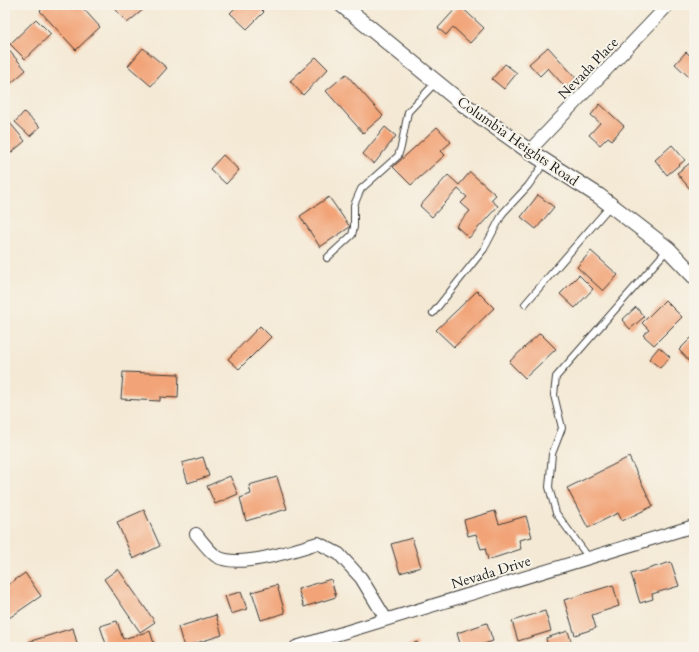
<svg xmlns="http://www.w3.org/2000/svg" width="699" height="652" viewBox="0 0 699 652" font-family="Cardo,serif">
<rect width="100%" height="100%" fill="#f7f3e8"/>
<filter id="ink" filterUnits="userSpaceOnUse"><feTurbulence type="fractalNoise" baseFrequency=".025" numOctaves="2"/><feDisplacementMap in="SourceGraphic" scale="8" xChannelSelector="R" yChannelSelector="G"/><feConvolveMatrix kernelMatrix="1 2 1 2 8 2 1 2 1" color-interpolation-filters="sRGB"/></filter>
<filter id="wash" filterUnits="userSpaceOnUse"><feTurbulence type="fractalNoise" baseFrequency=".012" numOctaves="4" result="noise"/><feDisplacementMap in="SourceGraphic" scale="16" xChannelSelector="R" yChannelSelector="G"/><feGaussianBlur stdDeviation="0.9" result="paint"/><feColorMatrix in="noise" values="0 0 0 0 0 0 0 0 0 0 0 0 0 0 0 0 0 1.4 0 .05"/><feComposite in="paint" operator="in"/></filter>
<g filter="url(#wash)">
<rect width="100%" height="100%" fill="#f4e9d5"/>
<g id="blocks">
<g fill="#f2a478">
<polygon points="46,5 80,5 100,27 76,50 40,11"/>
<polygon points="112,5 140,5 144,9 127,23"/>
<polygon points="238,5 257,5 264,12 247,29 230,13"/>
<polygon points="459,5 484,28 470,43 453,27 446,35 438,28"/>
<polygon points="36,19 51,34 25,59 10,44"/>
<polygon points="5,46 26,70 8,86 5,83"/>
<polygon points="548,47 576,78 566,88 548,68 540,76 529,64"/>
<polygon points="143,48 167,68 151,86 128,66"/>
<polygon points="686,52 694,59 694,72 689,77 675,64"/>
<polygon points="316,57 328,69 303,95 290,81"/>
<polygon points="505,64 517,73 504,89 492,79"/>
<polygon points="346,74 383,116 363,133 326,91"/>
<polygon points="600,104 624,126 612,140 608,137 600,145 589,135 600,123 591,115"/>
<polygon points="24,112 40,127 30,136 15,122"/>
<polygon points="5,117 25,141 5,158"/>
<polygon points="385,127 396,136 374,164 363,154"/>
<polygon points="437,127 451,142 441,151 445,155 411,185 393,167"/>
<polygon points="672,145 685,160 667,175 655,160"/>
<polygon points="223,155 239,170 226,184 210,169"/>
<polygon points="694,160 694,185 690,189 677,173"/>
<polygon points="470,172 496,195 491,200 498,206 469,238 456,226 470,211 461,203 467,197 458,189 432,217 420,206 448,175 459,185"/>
<polygon points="538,195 554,207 536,229 521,217"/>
<polygon points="329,197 350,227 320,247 300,216"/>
<polygon points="591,251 618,275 603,291 577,267"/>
<polygon points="579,275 593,289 575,308 560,294"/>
<polygon points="477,291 494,308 454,347 436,330"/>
<polygon points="665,300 682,317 654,345 643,335 649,330 642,323"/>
<polygon points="636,307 644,317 630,329 622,320"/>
<polygon points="260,326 271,337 239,369 228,359"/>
<polygon points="540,333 556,349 525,378 509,362"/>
<polygon points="694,335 694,366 679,350"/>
<polygon points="659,347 670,357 660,368 649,359"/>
<polygon points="123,372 179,374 178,398 160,397 160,401 121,399"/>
<polygon points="203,457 209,476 188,483 182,463"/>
<polygon points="629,457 653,506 622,521 618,513 588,528 567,488"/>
<polygon points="230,476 238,494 215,504 207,486"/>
<polygon points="277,477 287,509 246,521 240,498 251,494 249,485"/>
<polygon points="144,510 160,546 133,559 117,522"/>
<polygon points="495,511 499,524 526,516 532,537 519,540 521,549 488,560 485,548 481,549 476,534 468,536 464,520"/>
<polygon points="412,538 421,567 400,573 391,544"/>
<polygon points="671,562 679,586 652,594 653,599 640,603 631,574"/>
<polygon points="118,569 155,622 140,632 104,579"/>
<polygon points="25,573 41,596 9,618 5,612 5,587"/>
<polygon points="331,579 336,597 304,607 298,589"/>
<polygon points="277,585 285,613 261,620 252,592"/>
<polygon points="613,585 619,606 592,615 596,628 575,635 564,600"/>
<polygon points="241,592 247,609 231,614 225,596"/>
<polygon points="545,611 551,631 518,641 512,621"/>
<polygon points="216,615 222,635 184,647 178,627"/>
<polygon points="117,621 123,639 150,631 155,647 107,647 100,626"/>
<polygon points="487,623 493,641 475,647 461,647 457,633"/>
<polygon points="73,628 78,647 30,647 28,642"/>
<polygon points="568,631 573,647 548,647 546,638"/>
<polygon points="417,642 419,647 404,647"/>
</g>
</g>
</g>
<g filter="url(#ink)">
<use href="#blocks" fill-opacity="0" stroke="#3c3b38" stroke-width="1"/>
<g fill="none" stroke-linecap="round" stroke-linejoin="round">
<defs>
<g id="service">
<polyline points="327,258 352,235 354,227 354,205 361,189 398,156 401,147 408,112 436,82"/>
<polyline points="525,304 611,205"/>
<polyline points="433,313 484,249 503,213 528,186 545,162"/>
<polyline points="589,558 556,513 549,487 552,454 562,428 554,395 556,377 668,249"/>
</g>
<g id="minor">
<polyline points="529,151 668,5"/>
<path d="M196,534C202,541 209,551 216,556C237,570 295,550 318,543L339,554L361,578L386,619"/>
<polyline points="296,647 694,526"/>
</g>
<polyline id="tertiary" points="342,5 463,104 529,151 599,196 668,249 694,276"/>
</defs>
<use href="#service" stroke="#3c3b38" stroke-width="8"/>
<use href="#minor" stroke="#3c3b38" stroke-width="14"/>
<use href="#tertiary" stroke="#3c3b38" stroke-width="17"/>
<use href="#service" stroke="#fff" stroke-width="6"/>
<use href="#minor" stroke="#fff" stroke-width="12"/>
<use href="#tertiary" stroke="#fff" stroke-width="15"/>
</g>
</g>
<g text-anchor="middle" stroke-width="4" stroke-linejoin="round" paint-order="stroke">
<g font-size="14" fill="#1c1c1c" stroke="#f7f3e8">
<text transform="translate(588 68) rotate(-46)" y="5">Nevada Place</text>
<text transform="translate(518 141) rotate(35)" y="5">Columbia Heights Road</text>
<text transform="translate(491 572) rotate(-17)" y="5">Nevada Drive</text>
</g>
</g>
<rect width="699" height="652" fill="none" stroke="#f7f3e8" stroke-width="20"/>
</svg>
